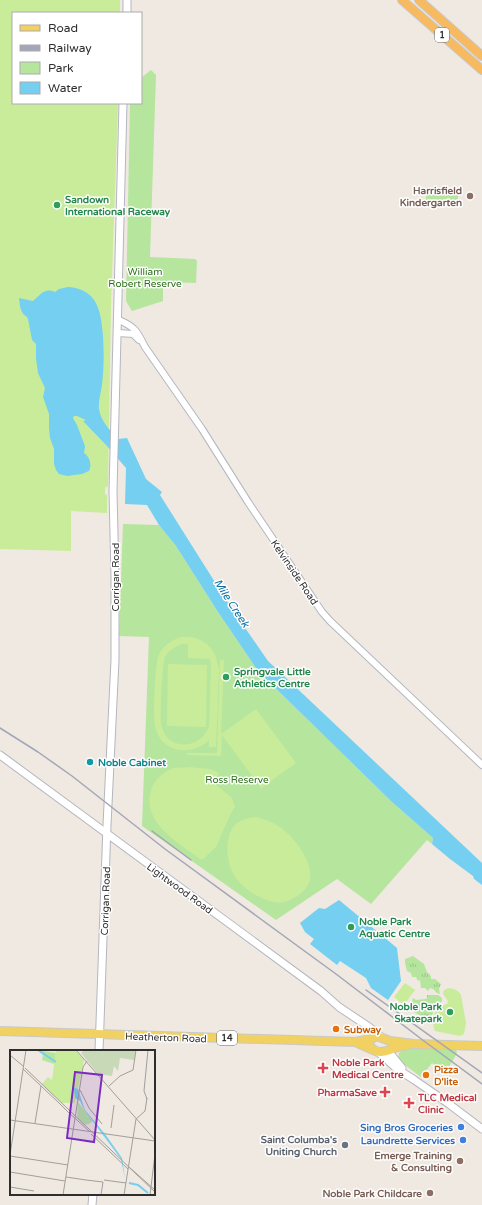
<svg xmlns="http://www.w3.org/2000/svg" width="482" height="1205" viewBox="0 0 482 1205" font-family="'Varela Round',sans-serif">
<defs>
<pattern id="grass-tufts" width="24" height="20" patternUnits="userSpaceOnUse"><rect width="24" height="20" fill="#b6e59e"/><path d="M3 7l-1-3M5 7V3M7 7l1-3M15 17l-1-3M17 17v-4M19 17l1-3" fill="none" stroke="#9dc588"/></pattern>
</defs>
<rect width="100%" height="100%" fill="#efe9e1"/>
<g fill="url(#grass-tufts)">
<polygon points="413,956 424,964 427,972 431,976 431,979 435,979 441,984 439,989 440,994 437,993 433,989 430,988 428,991 425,988 421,988 420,980 418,981 416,977 412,977 411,973 407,971 405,963 405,959"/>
<polygon points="427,995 438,995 442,998 442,1001 436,1007 432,1015 430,1017 421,1016 414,1012 417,1009 416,1007 412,1008 411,1007 411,1003 413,998 416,1000 426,999 427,998"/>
</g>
<g fill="#b6e59e">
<polygon points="151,70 156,75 150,257 195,259 197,261 196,283 163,282 163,301 132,311 126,301 130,103 141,103 141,78"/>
<polygon points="426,187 458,188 458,204 426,203"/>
<polygon points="123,524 159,525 176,546 218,612 258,671 392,802 433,838 432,844 427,840 371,904 337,879 276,920 142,826 149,637 119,636"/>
<path d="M405,1048L456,1050L457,1052C455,1059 450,1063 449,1068C449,1070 448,1072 447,1074L432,1063L421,1077L405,1065H402L398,1059L399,1053Z"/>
</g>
<g fill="#c9ec9a" fill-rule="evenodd">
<polygon points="0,0 120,0 120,13 13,13 13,103 118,103 111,306 108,486 105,488 105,494 107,495 107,513 71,511 71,551 0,549"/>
<path d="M181,637C196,635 210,642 216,657C217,661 218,666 219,669L216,747H209V740C192,756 164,754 156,730C152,720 155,663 159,654C164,645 172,640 181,637ZM182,644H188V658L210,659L211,665L209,726C203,746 175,752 164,733C163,730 162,727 161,724C160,715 162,664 165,657C169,650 175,647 182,644Z"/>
<polygon points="220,660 224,660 221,734 256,709 296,763 261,788 222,735 221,756 187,755 187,753 217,753"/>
<polygon points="168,664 207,665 206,727 167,726"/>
<path d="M189,767L210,769L219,773L214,782L215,784L232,798L235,807L231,813L216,847L202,860C179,843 137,821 153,785C157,778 166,770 174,768C179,767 185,768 189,767Z"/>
<path d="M256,817C266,820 273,822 281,828C295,838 316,865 309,883C307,888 302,893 297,896C293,899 288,901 283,902C276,904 266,900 260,897C251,893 242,886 236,878C226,865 223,836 236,824C241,819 250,818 256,817Z"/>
<polygon points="405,983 415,990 404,1005 394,997"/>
<path d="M449,988C454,989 458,990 461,995L466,1023L464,1034L460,1036L435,1031C432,1024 432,1011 441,1006C443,1005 445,1005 447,1004L448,1001L443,994L444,990Z"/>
</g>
<g fill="#75cff0">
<path d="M68,287C98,289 101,312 103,336C104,352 104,368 102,385C101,393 98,401 99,409C101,422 110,430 118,439L127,438L146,479L162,492L160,495L230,606L268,661L482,863V885L474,879L473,876L450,859L432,844L433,838L392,802L258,671L218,612L176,546L159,525L147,505L125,504L126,468L107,446L83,421L86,420L77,416H74L73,418L77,425L85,446L84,453C90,457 92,465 89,471L82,474L67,476L59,474L56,470L54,464V449L50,438L49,428V414L43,397L45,388L38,373L36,359V344L32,340L28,319L27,317C20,313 20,306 19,298L33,301C40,295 45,287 55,292L59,289Z"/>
<polygon points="339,900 397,948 401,981 388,1000 371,988 366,978 340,961 337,965 310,944 314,939 305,932 300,923 319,908 325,909"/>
</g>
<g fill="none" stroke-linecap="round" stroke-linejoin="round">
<defs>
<g id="tertiary">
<path d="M119,320C135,327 137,331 145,347L202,429L248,502L322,612L330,621L482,765"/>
<polyline points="118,333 133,334 139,340"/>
</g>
<g id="secondary">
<polyline points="127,13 127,0"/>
<polyline points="0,755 321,991 339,1007 369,1027 381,1037"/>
<polyline points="99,1051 107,825 115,660 115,577 113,491 123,103"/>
<polyline points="377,1051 383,1056 397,1069 413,1079"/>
<polyline points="388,1051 402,1068"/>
<polyline points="413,1079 449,1104 482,1129"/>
<polyline points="92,1205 93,1194"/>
</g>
<g id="primary">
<polyline points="0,1031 355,1042 373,1050"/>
<polyline points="356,1042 371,1039 377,1036 390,1041 414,1044 482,1046"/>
<path d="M370,1046C377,1057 388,1050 398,1047C401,1046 404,1046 408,1045"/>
</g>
<g id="trunk">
<polyline points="402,0 482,70"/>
<polyline points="419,0 482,56"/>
</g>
</defs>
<use href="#tertiary" stroke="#b4b7c1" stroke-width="8"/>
<use href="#secondary" stroke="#b4b7c1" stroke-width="9"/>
<use href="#primary" stroke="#c9c9c9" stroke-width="10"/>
<use href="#trunk" stroke="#c9c9c9" stroke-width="10"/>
<use href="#tertiary" stroke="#fff" stroke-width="6"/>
<use href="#secondary" stroke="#fff" stroke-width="7"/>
<use href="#primary" stroke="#f2d163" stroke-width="8"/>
<use href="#trunk" stroke="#f8ba60" stroke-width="8"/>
<g stroke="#a3a6b8" stroke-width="1.5">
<polyline points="0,728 38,752 72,776 165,849 336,974 424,1041 482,1084"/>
<polyline points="152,831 191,860"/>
<polyline points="366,990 482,1073"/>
</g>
</g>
<g fill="#8d6e63" stroke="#fff" stroke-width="1.5">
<circle cx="470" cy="196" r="4"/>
<circle cx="460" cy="1161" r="4"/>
<circle cx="430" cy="1193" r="4"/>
</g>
<g fill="#2e9e5b" stroke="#fff" stroke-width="1.5">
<circle cx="57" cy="205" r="4"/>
<circle cx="226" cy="677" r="4"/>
<circle cx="351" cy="927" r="4"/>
<circle cx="450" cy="1012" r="4"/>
</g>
<circle fill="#0f9aa8" stroke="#fff" stroke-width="1.5" cx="90" cy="762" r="4"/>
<g fill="#e8710a" stroke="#fff" stroke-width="1.5">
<circle cx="336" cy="1029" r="4"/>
<circle cx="426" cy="1075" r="4"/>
</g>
<g fill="#e0444e" stroke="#fff" stroke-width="1.5">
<path d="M321 1062h4v4h4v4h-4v4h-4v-4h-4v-4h4z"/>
<path d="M383 1086h4v4h4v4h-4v4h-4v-4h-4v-4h4z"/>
<path d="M407 1097h4v4h4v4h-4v4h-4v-4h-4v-4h4z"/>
</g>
<g fill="#3f7fe0" stroke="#fff" stroke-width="1.5">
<circle cx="461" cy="1127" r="4"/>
<circle cx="463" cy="1140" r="4"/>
</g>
<circle fill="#6b7280" stroke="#fff" stroke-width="1.5" cx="345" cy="1145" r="4"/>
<g text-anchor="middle" stroke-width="3" stroke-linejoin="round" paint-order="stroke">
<g fill="#fff" stroke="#6d6d6d" stroke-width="1">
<rect x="435" y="28" width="14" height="14" rx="3"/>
<rect x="217" y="1031" width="20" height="14" rx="3"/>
</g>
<g font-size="9" font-weight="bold" fill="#2e2e2e">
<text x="442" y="38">1</text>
<text x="227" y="1041">14</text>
</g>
<g font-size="10" font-weight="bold" fill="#785e54" stroke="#fff" text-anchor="end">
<text x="462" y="194">Harrisfield<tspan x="462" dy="12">Kindergarten</tspan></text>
<text x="452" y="1159">Emerge Training<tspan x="452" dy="12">&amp; Consulting</tspan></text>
<text x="422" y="1197">Noble Park Childcare</text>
</g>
<g font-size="10" font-weight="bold" fill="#27864d" stroke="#fff" text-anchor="start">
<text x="65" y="203">Sandown<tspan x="65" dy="12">International Raceway</tspan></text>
<text x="234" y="675">Springvale Little<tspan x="234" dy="12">Athletics Centre</tspan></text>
<text x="359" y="925">Noble Park<tspan x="359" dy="12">Aquatic Centre</tspan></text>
<text x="442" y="1010" text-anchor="end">Noble Park<tspan x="442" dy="12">Skatepark</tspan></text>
</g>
<g font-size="10" fill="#2c6e1b" stroke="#fff">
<text x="145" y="275">William<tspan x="145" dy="12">Robert Reserve</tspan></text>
<text x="237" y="783">Ross Reserve</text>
</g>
<g font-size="10" fill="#2e2e2e" stroke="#fff">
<text transform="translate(295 572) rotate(56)" y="4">Kelvinside Road</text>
<text transform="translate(115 577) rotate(-90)" y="4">Corrigan Road</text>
<text transform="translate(180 888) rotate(36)" y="4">Lightwood Road</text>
<text transform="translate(105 901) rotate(-88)" y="4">Corrigan Road</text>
<text transform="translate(166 1037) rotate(2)" y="4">Heatherton Road</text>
</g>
<g font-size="10" font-weight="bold" fill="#0d838f" stroke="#fff" text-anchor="start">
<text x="98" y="766">Noble Cabinet</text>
</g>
<g font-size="10" font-weight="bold" fill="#c56008" stroke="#fff" text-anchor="start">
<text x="344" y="1033">Subway</text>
<text x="434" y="1073">Pizza<tspan x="434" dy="12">D'lite</tspan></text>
</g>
<g font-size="10" font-weight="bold" fill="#be3a42" stroke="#fff" text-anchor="start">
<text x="332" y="1066">Noble Park<tspan x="332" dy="12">Medical Centre</tspan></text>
<text x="377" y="1096" text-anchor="end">PharmaSave</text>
<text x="418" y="1101">TLC Medical<tspan x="418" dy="12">Clinic</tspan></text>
</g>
<g font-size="10" font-weight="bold" fill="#366cbe" stroke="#fff" text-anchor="end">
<text x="453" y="1131">Sing Bros Groceries</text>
<text x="455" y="1144">Laundrette Services</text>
</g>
<g font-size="10" font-weight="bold" fill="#5b616d" stroke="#fff" text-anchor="end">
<text x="337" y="1143">Saint Columba's<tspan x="337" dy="12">Uniting Church</tspan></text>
</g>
<g font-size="11" font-style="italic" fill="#0d6fa3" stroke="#fff">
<text transform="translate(232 603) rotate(57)" y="4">Mile Creek</text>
</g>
</g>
<g transform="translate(10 1050)">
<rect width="145" height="145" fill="#efe9e1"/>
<path d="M74,0H126L124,10L110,8L108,21L104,16L102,26L88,24L71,3Z" fill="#c8d9b8"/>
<path d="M27,0L46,3L44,14L32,10L33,5ZM68,52L83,71L79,74L74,75L67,68Z" fill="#b6e59e"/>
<path d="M46,0H65L74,10L65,53H52L32,34L38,27L42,30Z" fill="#c9ec9a"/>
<path d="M64,38L68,39L75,60L95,84L112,108L115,129L111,109L75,61L70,51L65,48Z" fill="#75cff0"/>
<path fill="none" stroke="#75cff0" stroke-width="2" d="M28,0L46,12M119,133L128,135L138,143"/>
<path fill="none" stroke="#a29e99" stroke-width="1" d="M66,0L145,90M0,5L13,16M15,18L145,142M13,19L31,36M31,36L48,52M99,36L110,26L123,20L126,0M70,40L79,58L92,74M137,49L134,41L138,0M48,52L58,62M58,62L79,81M0,70L145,91M25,73L31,36M101,78L104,55M81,84L118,119M0,105L16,0M0,106L58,115M119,117L145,140M0,122L55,131M56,127L76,130M76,130L93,132M94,130L116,133M0,137L24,141M53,145L73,17L77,11M91,145L93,132M114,145L126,69L135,61L137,48M140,145L145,104"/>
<path fill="#7b2cbf" fill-opacity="0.15" stroke="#7b2cbf" stroke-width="2" d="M65,22L92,25L84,92L57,88Z"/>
<rect width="145" height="145" fill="none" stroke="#2e2e2e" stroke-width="2"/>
</g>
<rect x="12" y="12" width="130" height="92" fill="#ffffff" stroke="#ababab"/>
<rect x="20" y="25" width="20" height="6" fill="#f2d163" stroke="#ababab"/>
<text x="48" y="32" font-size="12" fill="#2e2e2e">Road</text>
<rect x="20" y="45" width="20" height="6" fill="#a3a6b8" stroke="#ababab"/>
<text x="48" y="52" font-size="12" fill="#2e2e2e">Railway</text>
<rect x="20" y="62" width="20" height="12" fill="#b6e59e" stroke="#ababab"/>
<text x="48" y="72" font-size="12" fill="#2e2e2e">Park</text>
<rect x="20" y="82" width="20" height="12" fill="#75cff0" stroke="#ababab"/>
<text x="48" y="92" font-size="12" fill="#2e2e2e">Water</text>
</svg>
